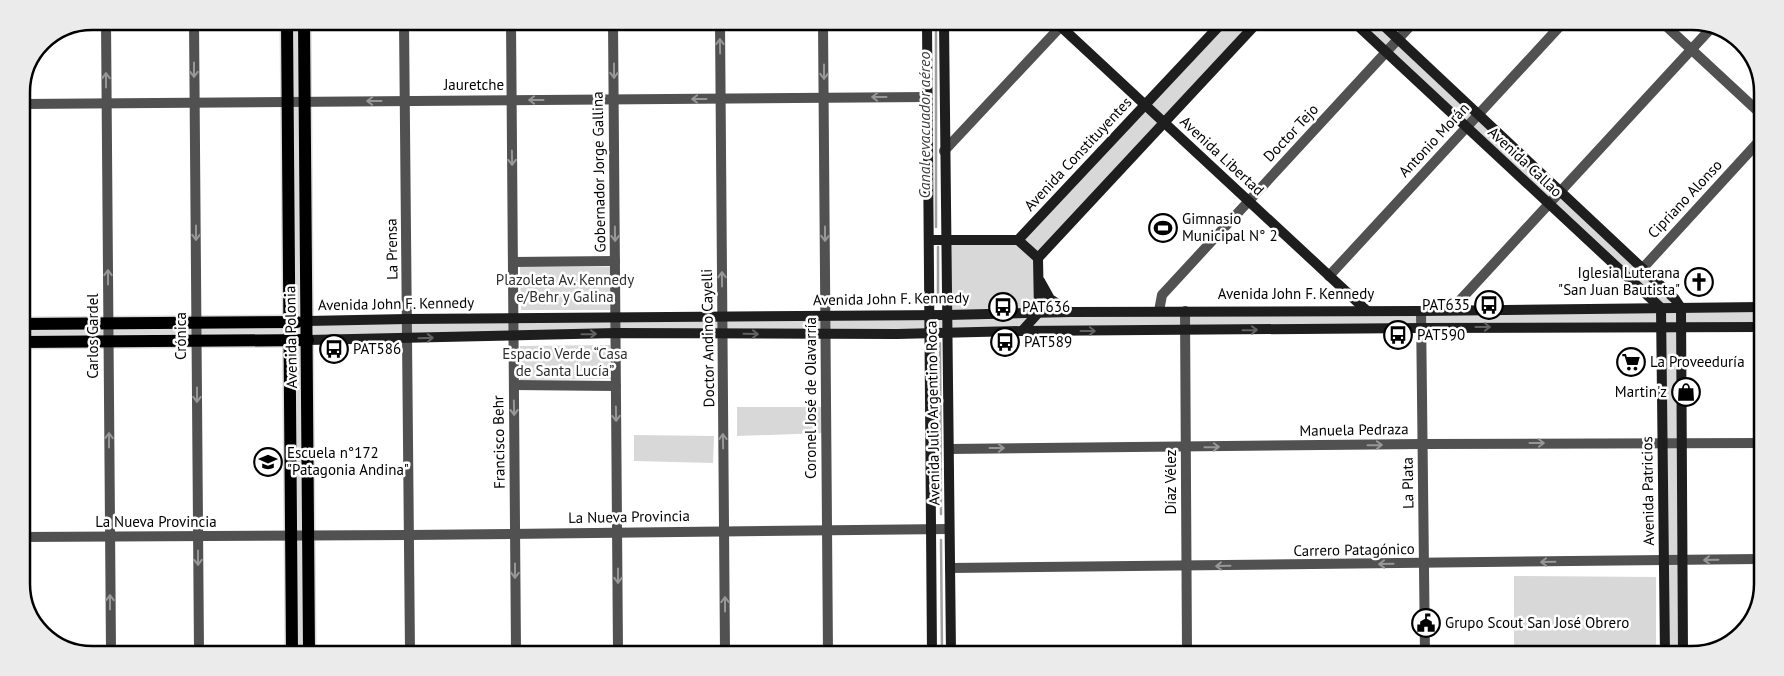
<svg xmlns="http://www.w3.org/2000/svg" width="1784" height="676" viewBox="0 0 1784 676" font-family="'PT Sans',sans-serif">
<rect width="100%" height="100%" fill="#fff"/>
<g fill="#d8d8d8">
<polygon points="287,22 304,22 307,321 947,315 947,240 1018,240 1221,24 1256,24 1038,258 1039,312 1661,308 1356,24 1382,24 1678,303 1761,307 1761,327 1681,326 1683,655 1665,655 1661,327 308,340 309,651 292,651 290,340 21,342 21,324 290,322"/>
<polygon points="520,267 610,267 610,310 521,310"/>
<polygon points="610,345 611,379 520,380 520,346"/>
<polygon points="737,407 824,407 824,433 737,436"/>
<polygon points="634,435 714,436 713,463 634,461"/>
<polygon points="1514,576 1656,577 1656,655 1514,654"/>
</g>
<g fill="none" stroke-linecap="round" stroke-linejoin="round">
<g stroke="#9f9f9f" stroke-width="2.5">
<polyline points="936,227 936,23"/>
<polyline points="938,303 938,247"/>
<polyline points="940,343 941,514"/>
<polyline points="941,540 942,653"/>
</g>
<defs>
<g id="primary">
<polyline points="287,22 292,651"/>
<polyline points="304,22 309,651"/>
<polyline points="21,324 297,322"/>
<polyline points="21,342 308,340"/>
</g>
</defs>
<use href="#primary" stroke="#dbdbdb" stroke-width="15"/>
<g stroke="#515151" stroke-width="10">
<polyline points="106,21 111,651"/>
<polyline points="194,21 199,651"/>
<polyline points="404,22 410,652"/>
<polyline points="511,22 516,652"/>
<polyline points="613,22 618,652"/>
<polyline points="720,23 725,652"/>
<polyline points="823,23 828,653"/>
<polyline points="1665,25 1762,115"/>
<polyline points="21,104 927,97"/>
<polyline points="944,151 1063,24"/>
<polyline points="513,262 615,261"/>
<polyline points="1329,276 1561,25"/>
<polyline points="1631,281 1762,138"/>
<polyline points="1451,310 1714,25"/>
<polyline points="1159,311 1162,295 1412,24"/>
<polyline points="1185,311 1187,654"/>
<polyline points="1421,311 1425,654"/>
<polyline points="514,385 616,386"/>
<polyline points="949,449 1422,444 1760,443"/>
<polyline points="21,537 409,535 949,529"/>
<polyline points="950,568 1759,559"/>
</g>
<g stroke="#1e1e1e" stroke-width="10">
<polyline points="927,23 932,653"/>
<polyline points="944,23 951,653"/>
<polyline points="1058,24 1366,310"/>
<polyline points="1356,24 1661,308 1665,655"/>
<polyline points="1382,24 1675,299 1681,308 1683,655"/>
<polyline points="929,240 1018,240 1221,24"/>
<polyline points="1018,240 1038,258"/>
<polyline points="1040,281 1050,299 1069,311"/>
<polyline points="1039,312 1038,258 1256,24"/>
<polyline points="307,321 407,319 947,315 1070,312 1421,311 1761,307"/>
<polyline points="1022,331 1039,312"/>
<polyline points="308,340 616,333 897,334 1022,331 1421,328 1761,327"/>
</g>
<use href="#primary" stroke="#000" stroke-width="12"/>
</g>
<defs><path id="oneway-shaft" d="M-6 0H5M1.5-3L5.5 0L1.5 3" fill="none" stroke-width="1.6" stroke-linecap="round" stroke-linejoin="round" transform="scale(1.25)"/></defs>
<g stroke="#979797">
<use href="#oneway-shaft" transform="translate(720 46) rotate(-91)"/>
<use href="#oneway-shaft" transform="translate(194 70) rotate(90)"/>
<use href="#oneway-shaft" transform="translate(614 71) rotate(90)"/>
<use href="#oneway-shaft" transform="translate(824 72) rotate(90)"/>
<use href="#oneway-shaft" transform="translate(106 80) rotate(-90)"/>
<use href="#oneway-shaft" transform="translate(879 97) rotate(180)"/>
<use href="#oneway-shaft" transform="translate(699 99) rotate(180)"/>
<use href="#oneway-shaft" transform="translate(536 100) rotate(180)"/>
<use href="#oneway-shaft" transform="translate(374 101) rotate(180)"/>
<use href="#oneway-shaft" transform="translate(512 158) rotate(89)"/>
<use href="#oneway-shaft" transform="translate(196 233) rotate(90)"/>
<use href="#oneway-shaft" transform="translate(615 234) rotate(89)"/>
<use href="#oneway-shaft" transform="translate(825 234) rotate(90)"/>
<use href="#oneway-shaft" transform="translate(108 277) rotate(-90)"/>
<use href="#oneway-shaft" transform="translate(722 279) rotate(-90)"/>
<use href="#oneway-shaft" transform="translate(197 395) rotate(90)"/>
<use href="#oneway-shaft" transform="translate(514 408) rotate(89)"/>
<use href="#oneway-shaft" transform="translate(616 414) rotate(89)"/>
<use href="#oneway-shaft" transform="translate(109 440) rotate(-90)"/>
<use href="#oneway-shaft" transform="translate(723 441) rotate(-91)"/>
<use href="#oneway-shaft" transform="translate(1537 443)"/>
<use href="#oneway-shaft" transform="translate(1375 445) rotate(-1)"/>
<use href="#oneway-shaft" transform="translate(1212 447) rotate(-1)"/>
<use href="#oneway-shaft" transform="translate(997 448)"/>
<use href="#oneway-shaft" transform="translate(198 558) rotate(90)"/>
<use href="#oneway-shaft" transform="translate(1711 560) rotate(179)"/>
<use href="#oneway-shaft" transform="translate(1548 562) rotate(179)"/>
<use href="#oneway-shaft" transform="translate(1386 564) rotate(179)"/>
<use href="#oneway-shaft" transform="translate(1223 566) rotate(179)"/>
<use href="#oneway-shaft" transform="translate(515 571) rotate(90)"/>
<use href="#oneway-shaft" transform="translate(618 576) rotate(90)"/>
<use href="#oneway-shaft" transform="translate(110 602) rotate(-90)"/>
<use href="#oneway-shaft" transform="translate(725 604) rotate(-90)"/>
</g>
<g stroke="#626262">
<use href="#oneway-shaft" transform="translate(1483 327)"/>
<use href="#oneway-shaft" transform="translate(1250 330) rotate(-1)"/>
<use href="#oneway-shaft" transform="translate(1088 331)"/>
<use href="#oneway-shaft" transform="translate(589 334) rotate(-1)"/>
<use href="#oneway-shaft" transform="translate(751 334) rotate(1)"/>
<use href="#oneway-shaft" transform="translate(426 338) rotate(-2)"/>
</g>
<defs>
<symbol id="stadium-ring" viewBox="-11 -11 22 22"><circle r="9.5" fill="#fff" stroke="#000" stroke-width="1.5"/><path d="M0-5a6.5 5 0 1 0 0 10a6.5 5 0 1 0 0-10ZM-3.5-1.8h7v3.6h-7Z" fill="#000"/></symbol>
<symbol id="church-ring" viewBox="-11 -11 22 22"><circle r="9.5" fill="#fff" stroke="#000" stroke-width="1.5"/><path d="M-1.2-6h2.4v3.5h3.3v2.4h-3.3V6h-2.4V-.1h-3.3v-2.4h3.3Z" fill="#000"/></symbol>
<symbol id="bus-ring" viewBox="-11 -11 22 22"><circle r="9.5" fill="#fff" stroke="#000" stroke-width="1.5"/><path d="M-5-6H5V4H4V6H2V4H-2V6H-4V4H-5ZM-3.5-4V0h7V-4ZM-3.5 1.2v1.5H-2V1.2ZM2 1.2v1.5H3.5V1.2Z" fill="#000"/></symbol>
<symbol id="supermarket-ring" viewBox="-11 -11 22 22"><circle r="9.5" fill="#fff" stroke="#000" stroke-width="1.5"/><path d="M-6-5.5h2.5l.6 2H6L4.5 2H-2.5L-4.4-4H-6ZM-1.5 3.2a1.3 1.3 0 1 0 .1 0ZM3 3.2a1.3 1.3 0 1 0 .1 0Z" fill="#000"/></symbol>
<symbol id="shop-ring" viewBox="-11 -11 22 22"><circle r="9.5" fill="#fff" stroke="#000" stroke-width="1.5"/><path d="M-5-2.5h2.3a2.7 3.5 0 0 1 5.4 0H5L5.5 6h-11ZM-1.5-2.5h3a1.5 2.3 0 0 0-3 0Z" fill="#000"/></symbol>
<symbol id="school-ring" viewBox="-11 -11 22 22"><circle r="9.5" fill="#fff" stroke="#000" stroke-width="1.5"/><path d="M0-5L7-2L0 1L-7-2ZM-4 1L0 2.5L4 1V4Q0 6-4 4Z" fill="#000"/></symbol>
<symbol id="civic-ring" viewBox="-11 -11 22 22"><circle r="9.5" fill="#fff" stroke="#000" stroke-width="1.5"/><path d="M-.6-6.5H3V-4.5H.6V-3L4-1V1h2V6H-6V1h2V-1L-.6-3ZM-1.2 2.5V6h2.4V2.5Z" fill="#000"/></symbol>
</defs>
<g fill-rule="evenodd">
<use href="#stadium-ring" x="1147" y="212" width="32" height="32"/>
<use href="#church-ring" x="1683" y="266" width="32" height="32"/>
<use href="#bus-ring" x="1473" y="289" width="32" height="32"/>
<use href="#bus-ring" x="987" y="291" width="32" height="32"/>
<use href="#bus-ring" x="1382" y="319" width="32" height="32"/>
<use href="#bus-ring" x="989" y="326" width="32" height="32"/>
<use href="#bus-ring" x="318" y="333" width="32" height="32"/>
<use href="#supermarket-ring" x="1615" y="346" width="32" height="32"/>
<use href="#shop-ring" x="1670" y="376" width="32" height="32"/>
<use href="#school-ring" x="252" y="446" width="32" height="32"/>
<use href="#civic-ring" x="1410" y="607" width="32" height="32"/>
</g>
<g text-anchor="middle" stroke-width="5" stroke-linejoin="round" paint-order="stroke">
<g font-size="15" fill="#000" stroke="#fff">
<text x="474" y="90">Jauretche</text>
<text transform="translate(1291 133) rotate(-47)" y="5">Doctor Tejo</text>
<text transform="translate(1434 140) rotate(-47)" y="5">Antonio Morán</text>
<text transform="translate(1078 154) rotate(-47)" y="5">Avenida Constituyentes</text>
<text transform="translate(1222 156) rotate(43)" y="5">Avenida Libertad</text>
<text transform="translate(1525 162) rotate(43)" y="5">Avenida Callao</text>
<text transform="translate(599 172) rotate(-91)" y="5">Gobernador Jorge Gallina</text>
<text transform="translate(1685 199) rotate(-47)" y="5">Cipriano Alonso</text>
<text transform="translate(392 249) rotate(-91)" y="5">La Prensa</text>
<text x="1296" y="299">Avenida John F. Kennedy</text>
<text transform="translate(891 299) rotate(-1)" y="5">Avenida John F. Kennedy</text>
<text transform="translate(396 304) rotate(-1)" y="5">Avenida John F. Kennedy</text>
<text transform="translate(93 336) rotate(-90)" y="5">Carlos Gardel</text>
<text transform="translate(181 336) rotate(-90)" y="5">Crónica</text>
<text transform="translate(291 337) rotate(-91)" y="5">Avenida Polonia</text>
<text transform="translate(708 338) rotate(-91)" y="5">Doctor Andino Cayelli</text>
<text transform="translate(811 398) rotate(-90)" y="5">Coronel José de Olavarría</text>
<text transform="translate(933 413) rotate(-91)" y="5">Avenida Julio Argentino Roca</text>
<text transform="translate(1354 430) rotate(-1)" y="5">Manuela Pedraza</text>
<text transform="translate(499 442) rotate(-91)" y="5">Francisco Behr</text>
<text transform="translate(1171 482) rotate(-90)" y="5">Díaz Vélez</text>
<text transform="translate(1408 483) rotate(-91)" y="5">La Plata</text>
<text transform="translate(1648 491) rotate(-91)" y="5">Avenida Patricios</text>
<text transform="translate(629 517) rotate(-1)" y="5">La Nueva Provincia</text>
<text x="156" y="527">La Nueva Provincia</text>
<text transform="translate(1354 550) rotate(-1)" y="5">Carrero Patagónico</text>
</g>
<g font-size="15" fill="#000" stroke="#fff" text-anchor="start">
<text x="1182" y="224">Gimnasio<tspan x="1182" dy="17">Municipal N° 2</tspan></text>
<text x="1680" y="278" text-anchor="end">Iglesia Luterana<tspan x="1680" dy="17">"San Juan Bautista"</tspan></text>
<text x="1470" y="310" text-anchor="end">PAT635</text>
<text x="1022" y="312">PAT636</text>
<text x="1417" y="340">PAT590</text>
<text x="1024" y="347">PAT589</text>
<text x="353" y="354">PAT586</text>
<text x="1650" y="367">La Proveeduría</text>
<text x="1667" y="397" text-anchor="end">Martin'z</text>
<text x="287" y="458">Escuela n°172<tspan x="287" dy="17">"Patagonia Andina"</tspan></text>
<text x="1445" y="628">Grupo Scout San José Obrero</text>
</g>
<g font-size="15" fill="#2f2f2f" stroke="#fff">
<text x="565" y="285">Plazoleta Av. Kennedy<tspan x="565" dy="17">e/Behr y Galina</tspan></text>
<text x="565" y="359">Espacio Verde “Casa<tspan x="565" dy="17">de Santa Lucía”</tspan></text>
</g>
<g font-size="16" font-style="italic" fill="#404040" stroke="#fff">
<text transform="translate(924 125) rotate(-90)" y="6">Canal evacuador aéreo</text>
</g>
</g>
<path d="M0 0H1784V676H0ZM92 30H1692A62 62 0 0 1 1754 92V584A62 62 0 0 1 1692 646H92A62 62 0 0 1 30 584V92A62 62 0 0 1 92 30Z" fill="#ebebeb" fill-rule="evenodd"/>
<path fill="none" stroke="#000" stroke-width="2.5" d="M92 30H1692A62 62 0 0 1 1754 92V584A62 62 0 0 1 1692 646H92A62 62 0 0 1 30 584V92A62 62 0 0 1 92 30Z"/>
</svg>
